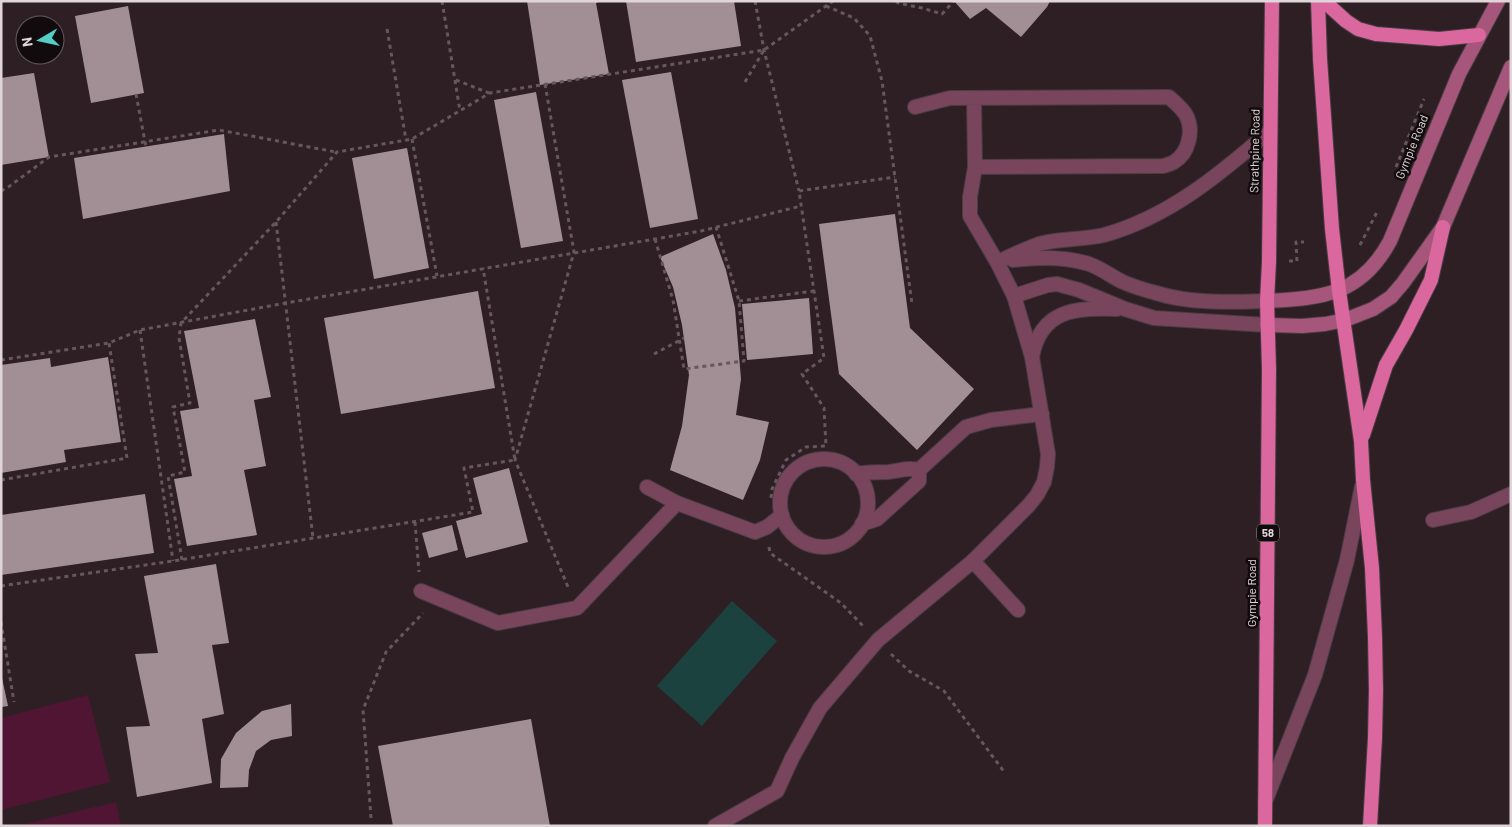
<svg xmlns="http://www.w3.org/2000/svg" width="1512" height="827" viewBox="0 0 1512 827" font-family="Barlow,sans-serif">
<rect width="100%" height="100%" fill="#2e1f25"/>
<g fill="#511534">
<polygon points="88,695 110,782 1,810 1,718"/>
<polygon points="116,802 121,826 16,826"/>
</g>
<polygon fill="#1b423f" points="732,601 777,641 702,726 657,686"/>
<g fill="#a28f96">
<polygon points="527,1 601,1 596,3 609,74 540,85"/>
<polygon points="626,1 734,1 741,46 636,62"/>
<polygon points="954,1 1050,1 1047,7 1021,37 986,8 970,19"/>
<polygon points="128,6 144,93 91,103 75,16"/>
<polygon points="671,72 698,219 650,228 622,80"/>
<polygon points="34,73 49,157 1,165 1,78"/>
<polygon points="536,92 563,241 521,248 494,100"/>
<polygon points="224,134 230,191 83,219 74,158"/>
<polygon points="407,148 429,268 374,279 352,158"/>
<polygon points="895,214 910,328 974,389 917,450 839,374 819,224"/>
<polygon points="713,234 726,270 735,308 741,379 736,415 769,422 760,460 743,500 670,470 682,426 689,375 682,325 673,287 660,257"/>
<polygon points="478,291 495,388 341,414 324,318"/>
<polygon points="809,298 813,354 747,360 742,304"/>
<polygon points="255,319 271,397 254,400 266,466 244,470 257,535 187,546 174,479 192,476 180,411 199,408 184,331"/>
<polygon points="108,357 121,442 64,450 66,462 1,473 1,365 50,358 51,367"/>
<polygon points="509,468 528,542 466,558 456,521 482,514 473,478"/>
<polygon points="145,494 154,553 1,575 1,515"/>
<polygon points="452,525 458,550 429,558 422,533"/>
<polygon points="216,564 229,643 212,645 224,714 202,719 212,783 137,797 126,727 150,726 135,654 158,653 144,576"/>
<polygon points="1,673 8,706 1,707"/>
<polygon points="291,704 292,736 271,740 256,751 249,770 248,787 220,788 221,759 236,733 262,711"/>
<polygon points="531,719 550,826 393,826 378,746"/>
</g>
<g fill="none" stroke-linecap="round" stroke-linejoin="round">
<defs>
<g id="service">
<path d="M915,107L950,98L1169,97C1174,102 1182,108 1186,115C1194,130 1189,153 1174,162C1171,164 1166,165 1163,166L975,167L974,99"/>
<path d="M1013,260C1038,257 1064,256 1089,264C1101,268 1112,277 1123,282C1134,287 1145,290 1156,293C1191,304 1231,302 1267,301"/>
<path d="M997,262C1011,256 1025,249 1039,244C1060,238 1083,240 1104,235C1169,217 1220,174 1270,131"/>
<polyline points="1014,296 1048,285 1057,284 1079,290 1125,309 1154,318 1267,325"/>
<path d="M1032,357C1041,309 1075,308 1117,309"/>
<circle cx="824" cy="503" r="44"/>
<path d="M856,474C867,472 877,472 888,472C900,471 907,467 919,470"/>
<polyline points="647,487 677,503"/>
<polyline points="862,524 877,519 919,481 919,470 966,427 991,420 1042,414"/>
<polyline points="973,561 1018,610"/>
<polyline points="421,591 498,623 577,608 677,503 755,532 767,527 782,515"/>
<polyline points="1265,802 1315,675 1347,560 1362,486"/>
<polyline points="715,826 777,791 792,758 820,708 878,640 973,561 1029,505 1037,495 1044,482 1047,467 1048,454 1032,357 1014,296 997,262 970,216 970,197 975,167"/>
</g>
<polyline id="minor" points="1433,520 1471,512 1511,494"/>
<g id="secondary">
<path d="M1267,301C1323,298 1361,295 1390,241L1459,74L1498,1"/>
<polyline points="1267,325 1302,326 1325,324 1345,320 1373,309 1391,297 1403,283 1443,227 1511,67"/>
</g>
<g id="trunk">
<polyline points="1318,1 1320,59 1332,229 1339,291 1361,441 1363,480 1372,568 1375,637 1376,690 1375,738 1370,826"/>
<polyline points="1324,1 1346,21 1358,29 1376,34 1439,39 1479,35"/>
<polyline points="1363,435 1386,365 1406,330 1431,280 1443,227"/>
<polyline points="1265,826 1269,369 1267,301 1269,262 1272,1"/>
</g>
</defs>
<use href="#service" stroke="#4a3c42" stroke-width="16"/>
<use href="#minor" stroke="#4a3c42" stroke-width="16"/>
<use href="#secondary" stroke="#4a3c42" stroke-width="16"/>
<use href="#trunk" stroke="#4a3c42" stroke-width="16"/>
<g stroke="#65575d" stroke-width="3" stroke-dasharray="4 4" stroke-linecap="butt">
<polyline points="442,1 460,111"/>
<polyline points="755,1 764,50 799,191"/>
<polyline points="896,1 898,3 922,8 942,14 954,1"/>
<polyline points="826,6 854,18 870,36 882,81 912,304"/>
<polyline points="387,29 406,140"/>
<polyline points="456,80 489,93"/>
<polyline points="745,82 764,50"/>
<polyline points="545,84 574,252 515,460 568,587"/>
<polyline points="136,94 146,147"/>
<polyline points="412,139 437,276"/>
<polyline points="1396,167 1424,99"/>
<polyline points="1,191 7,188 49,157 219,130 336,152"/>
<polyline points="276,222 313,538"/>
<polyline points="655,239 673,300 684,369 744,361 739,301 716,227"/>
<polyline points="1360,245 1377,212"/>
<polyline points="1289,261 1297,261 1296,242 1304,242"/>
<polyline points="739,301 814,291"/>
<polyline points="140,330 173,561"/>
<polyline points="654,354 684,338"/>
<polyline points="1,360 109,343 140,330 286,303 701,231 801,206"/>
<polyline points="1,480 127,458 109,343"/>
<polyline points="771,498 772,489 786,460 806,447 826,446 824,408 802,374 824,358 799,191 895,177"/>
<polyline points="415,522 419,572"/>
<polyline points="769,547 770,553 841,603 864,627"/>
<polyline points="182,560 168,476 185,472 173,407 190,403 179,338 181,323 276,222 337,152 412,139 490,93 764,50 833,1"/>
<polyline points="1,586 173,561 473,512 464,468 515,460 483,268"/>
<polyline points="1,622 14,702"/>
<polyline points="891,654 909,671 944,691 1005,773"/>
<polyline points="371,818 363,710 386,652 423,613"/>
</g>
<use href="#service" stroke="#78455c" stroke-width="14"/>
<use href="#minor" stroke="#78455c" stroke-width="14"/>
<use href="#secondary" stroke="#a6567b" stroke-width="14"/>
<use href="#trunk" stroke="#da679e" stroke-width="14"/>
</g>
<g text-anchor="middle" stroke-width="5" stroke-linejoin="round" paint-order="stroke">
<rect fill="#110b0e" stroke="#a2989c" stroke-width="1" x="1257" y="524.5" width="22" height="17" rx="4"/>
<g font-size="11" font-weight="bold" fill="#e0d5d9">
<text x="1268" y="537">58</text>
</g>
<g font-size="12" fill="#e0d5d9" stroke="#110b0e">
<text transform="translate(1412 147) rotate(-68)" y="4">Gympie Road</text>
<text transform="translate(1255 151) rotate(-89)" y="4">Strathpine Road</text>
<text transform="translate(1252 593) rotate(-90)" y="4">Gympie Road</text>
</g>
</g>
<rect width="1512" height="827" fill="none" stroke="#e0d5d9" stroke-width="5"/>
<g transform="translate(40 40) rotate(261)"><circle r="24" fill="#110b0e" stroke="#645c5f"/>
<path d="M0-4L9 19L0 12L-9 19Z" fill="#54cdc7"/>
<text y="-8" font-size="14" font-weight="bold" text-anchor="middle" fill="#e0d5d9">N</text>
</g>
</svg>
